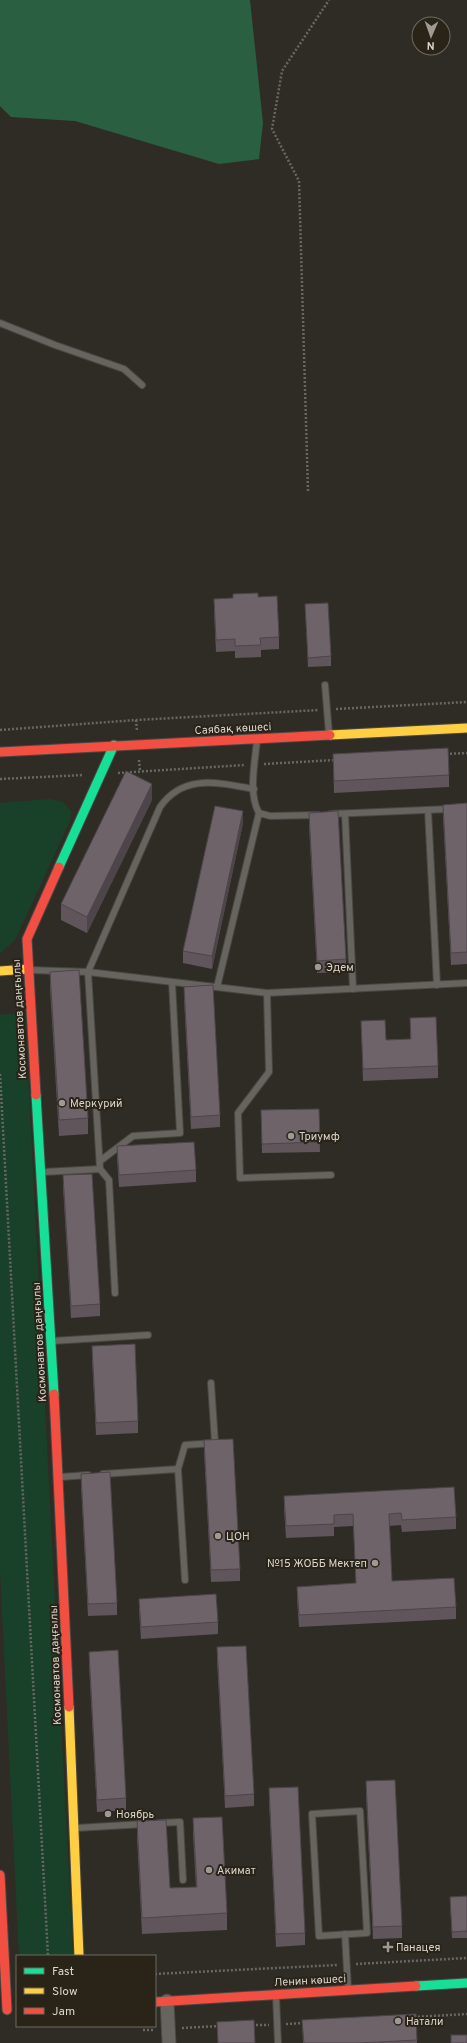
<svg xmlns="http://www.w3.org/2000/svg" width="467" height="2043" viewBox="0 0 467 2043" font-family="Overpass,sans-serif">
<rect width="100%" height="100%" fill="#2f2c26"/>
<g fill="#19412a">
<polygon points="50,799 63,802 71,811 70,821 15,940 0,953 0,803"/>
<polygon points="25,1013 73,1956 19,1956 0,1570 0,1015"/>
</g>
<polygon fill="#2b5f41" points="0,0 250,0 263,123 259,159 219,164 75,121 11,117 0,106"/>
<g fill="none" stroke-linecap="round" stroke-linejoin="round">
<defs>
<g id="lane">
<polyline points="0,323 55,345 124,369 142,385"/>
<polyline points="325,685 329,734"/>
<path d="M257,740C255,762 248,794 259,813L270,816L318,815"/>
<polyline points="428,810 437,985"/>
<polyline points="331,814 449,809"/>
<polyline points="345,814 353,989"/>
<polyline points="30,970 88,972 267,993 467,983"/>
<polyline points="217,987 259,813"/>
<polyline points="267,993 269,1072 238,1113 240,1178 331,1175"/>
<polyline points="100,1161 133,1136 180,1133 172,982"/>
<polyline points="43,1172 100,1169"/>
<path d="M115,1293L109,1180L100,1169L88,972L160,807C184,773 219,783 254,789"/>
<polyline points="52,1341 148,1335"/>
<polyline points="178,1469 185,1445 215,1443 211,1383"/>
<polyline points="103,1474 178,1469 185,1580"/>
<polyline points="61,1477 88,1475"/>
<polygon points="360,1811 367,1933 319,1936 312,1814"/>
<polyline points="159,1823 180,1822 183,1880"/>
<polyline points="76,1828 144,1824"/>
<polyline points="345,1934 348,1989"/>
<polyline points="276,1996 278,2043"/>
</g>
<polyline id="street" points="167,2001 169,2043"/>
<g id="fast">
<polyline points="59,867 114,745"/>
<polyline points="36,1095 54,1394"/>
<polyline points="416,1986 467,1983"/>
</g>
<g id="slow">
<polyline points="330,735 467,728"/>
<polyline points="0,971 28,969"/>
<polyline points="69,1707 79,1956"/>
</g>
<g id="jam">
<polyline points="0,752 330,735"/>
<polyline points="36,1095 27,939 59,867"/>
<polyline points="54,1394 69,1707"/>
<polyline points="0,1875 7,2010"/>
<polyline points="155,2002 416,1986"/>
</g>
</defs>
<use href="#lane" stroke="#494742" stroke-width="8"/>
<use href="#street" stroke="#494742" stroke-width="15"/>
<use href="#fast" stroke="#494742" stroke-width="11"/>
<use href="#slow" stroke="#494742" stroke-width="11"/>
<use href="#jam" stroke="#494742" stroke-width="11"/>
<g stroke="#696763" stroke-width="2.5" stroke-dasharray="2 2" stroke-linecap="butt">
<polyline points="308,491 299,181 272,129 282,71 329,0"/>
<polyline points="336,709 467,702"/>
<polyline points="136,720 137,731"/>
<polyline points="0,730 136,720 319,710"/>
<polyline points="446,754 467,753"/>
<polyline points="139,760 140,771"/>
<polyline points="264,764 335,760"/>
<polyline points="118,773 245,765"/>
<polyline points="0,779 83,775"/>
<polyline points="0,1074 48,1956"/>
<polyline points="356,1964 467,1958"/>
<polyline points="155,1974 337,1965"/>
<polyline points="414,2017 467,2014"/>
<polyline points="286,2024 305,2023"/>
<polyline points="252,2025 269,2025"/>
<polyline points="182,2028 219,2026"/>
<polyline points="143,2030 155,2030"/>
</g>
<use href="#lane" stroke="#676460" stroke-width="6"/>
<use href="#street" stroke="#676460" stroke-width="13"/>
<use href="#fast" stroke="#16e098" stroke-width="9"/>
<use href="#slow" stroke="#ffcf43" stroke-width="9"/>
<use href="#jam" stroke="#f24e42" stroke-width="9"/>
</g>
<g fill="#5f555a">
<polygon points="258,597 279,637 279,649 261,650 261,657 235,658 235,651 216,652 214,611 214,599"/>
<polygon points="305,604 331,656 331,666 308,667"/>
<polygon points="333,754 449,775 449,787 334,793"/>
<polygon points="152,800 87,933 61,920 61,904"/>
<polygon points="467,803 467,964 451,965 443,817 443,805"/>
<polygon points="309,813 346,959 346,972 317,973 309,825"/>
<polygon points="243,823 212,969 183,963 183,951"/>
<polygon points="50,972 88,1118 88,1134 59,1136 50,988"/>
<polygon points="184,987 220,1115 220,1127 191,1129 184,999"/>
<polygon points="410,1018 438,1066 438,1078 363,1081 361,1021 386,1040 410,1039"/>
<polygon points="319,1109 320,1152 262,1153 261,1110"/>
<polygon points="117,1146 196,1170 196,1182 119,1187 117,1158"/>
<polygon points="63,1175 100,1304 100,1316 71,1318 63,1187"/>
<polygon points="92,1346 138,1421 138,1433 96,1435 92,1358"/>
<polygon points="204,1440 240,1569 240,1581 211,1582 204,1452"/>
<polygon points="81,1474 117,1603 117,1615 88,1616 81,1486"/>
<polygon points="284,1496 456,1517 456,1529 402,1532 401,1525 389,1526 392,1581 456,1607 456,1619 299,1627 297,1599 297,1587 356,1583 353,1526 334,1527 334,1536 286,1538 284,1508"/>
<polygon points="139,1599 218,1622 218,1634 141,1639 139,1611"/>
<polygon points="217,1647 254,1794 254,1806 225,1808 217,1659"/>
<polygon points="89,1652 126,1798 126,1810 97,1812 89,1664"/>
<polygon points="366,1781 402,1926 402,1938 373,1939 366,1794"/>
<polygon points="269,1788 305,1933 305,1945 276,1947 269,1800"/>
<polygon points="193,1818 227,1913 227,1930 142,1934 137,1837 137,1821 170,1888 196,1887 193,1835"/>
<polygon points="467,1896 467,1938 452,1938 450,1903"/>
<polygon points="302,2020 417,2040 417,2043 303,2043"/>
</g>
<g fill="#4d454a">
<polygon points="152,784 152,800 87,933 87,917"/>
<polygon points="243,811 243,823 212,969 212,956"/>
</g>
<g fill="#6e6369" stroke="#4d454a">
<polygon points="258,593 258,597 277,596 279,637 260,638 261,645 235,646 235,639 216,640 214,599 233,598 233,594"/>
<polygon points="328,603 331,656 308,658 305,604"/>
<polygon points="448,748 449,775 334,781 333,754"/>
<polygon points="126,771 152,784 87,917 61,904"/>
<polygon points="467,803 467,952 451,953 443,805"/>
<polygon points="215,806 243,811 212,956 183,951"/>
<polygon points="338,811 346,959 317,961 309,813"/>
<polygon points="79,970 88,1118 59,1120 50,972"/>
<polygon points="213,985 220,1115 191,1117 184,987"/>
<polygon points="436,1017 438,1066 363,1069 361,1021 385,1020 386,1040 411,1039 410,1018"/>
<polygon points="319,1109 320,1142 262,1144 261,1110"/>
<polygon points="194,1142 196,1170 119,1175 117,1146"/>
<polygon points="92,1174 100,1304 71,1306 63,1175"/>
<polygon points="135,1344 138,1421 96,1423 92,1346"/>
<polygon points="233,1439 240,1569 211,1570 204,1440"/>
<polygon points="110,1472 117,1603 88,1604 81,1474"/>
<polygon points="454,1487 456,1517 402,1520 401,1513 389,1514 392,1581 454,1578 456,1607 299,1615 297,1587 356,1583 353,1514 334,1515 334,1524 286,1526 284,1496"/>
<polygon points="216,1594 218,1622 141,1627 139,1599"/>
<polygon points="246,1646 254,1794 225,1796 217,1647"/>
<polygon points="118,1650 126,1798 97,1800 89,1652"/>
<polygon points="395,1780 402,1926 373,1927 366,1781"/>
<polygon points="298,1787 305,1933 276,1934 269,1788"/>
<polygon points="222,1817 227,1913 142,1918 137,1821 166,1820 170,1888 197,1887 193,1818"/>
<polygon points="467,1896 467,1931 452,1932 450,1897"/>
<polygon points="416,2014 417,2040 359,2043 304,2043 302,2020"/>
<polygon points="254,2020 255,2043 218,2043 217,2022"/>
<rect x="451" y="2035" width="16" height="8"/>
</g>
<g fill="#9e9a93" stroke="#292318" stroke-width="1.5">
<circle cx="318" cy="967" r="4"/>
<circle cx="62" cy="1103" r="4"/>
<circle cx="291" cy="1136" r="4"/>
<circle cx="218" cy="1536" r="4"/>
<circle cx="375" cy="1563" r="4"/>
<circle cx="108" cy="1814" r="4"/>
<circle cx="209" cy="1870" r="4"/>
<path d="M386 1941h4v4h4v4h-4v4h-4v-4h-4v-4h4z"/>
<circle cx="398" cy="2021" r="4"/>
</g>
<g text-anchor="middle" stroke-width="4" stroke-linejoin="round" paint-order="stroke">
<g font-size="11" fill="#d9d5ce" stroke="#292318">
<text transform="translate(233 728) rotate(-3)" y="4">Саябақ көшесі</text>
<text transform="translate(19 1019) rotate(-93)" y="4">Космонавтов даңғылы</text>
<text transform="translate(39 1342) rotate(-93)" y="4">Космонавтов даңғылы</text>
<text transform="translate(55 1665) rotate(-92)" y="4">Космонавтов даңғылы</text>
<text transform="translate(310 1980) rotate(-3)" y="4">Ленин көшесі</text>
</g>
<g font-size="11" fill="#d9d5ce" stroke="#292318" text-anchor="start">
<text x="326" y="971">Эдем</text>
<text x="70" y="1107">Меркурий</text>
<text x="299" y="1140">Триумф</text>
<text x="226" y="1540">ЦОН</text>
<text x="367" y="1567" text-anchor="end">№15 ЖОББ Мектеп</text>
<text x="116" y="1818">Ноябрь</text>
<text x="217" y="1874">Акимат</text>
<text x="396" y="1951">Панацея</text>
<text x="406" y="2025">Натали</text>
</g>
</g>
<rect x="16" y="1955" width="140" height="72" fill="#292318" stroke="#6f6a61"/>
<rect x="24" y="1968" width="20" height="6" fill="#16e098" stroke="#6f6a61"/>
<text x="52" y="1975" font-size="12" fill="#d9d5ce">Fast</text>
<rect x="24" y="1988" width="20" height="6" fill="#ffcf43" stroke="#6f6a61"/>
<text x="52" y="1995" font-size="12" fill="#d9d5ce">Slow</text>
<rect x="24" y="2008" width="20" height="6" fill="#f24e42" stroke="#6f6a61"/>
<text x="52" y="2015" font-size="12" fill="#d9d5ce">Jam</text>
<g transform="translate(431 36) rotate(182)"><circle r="19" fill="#292318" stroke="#6f6a61"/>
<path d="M0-3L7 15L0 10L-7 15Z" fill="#9e9a93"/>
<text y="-6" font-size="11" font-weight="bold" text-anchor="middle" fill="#d9d5ce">N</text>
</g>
</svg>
